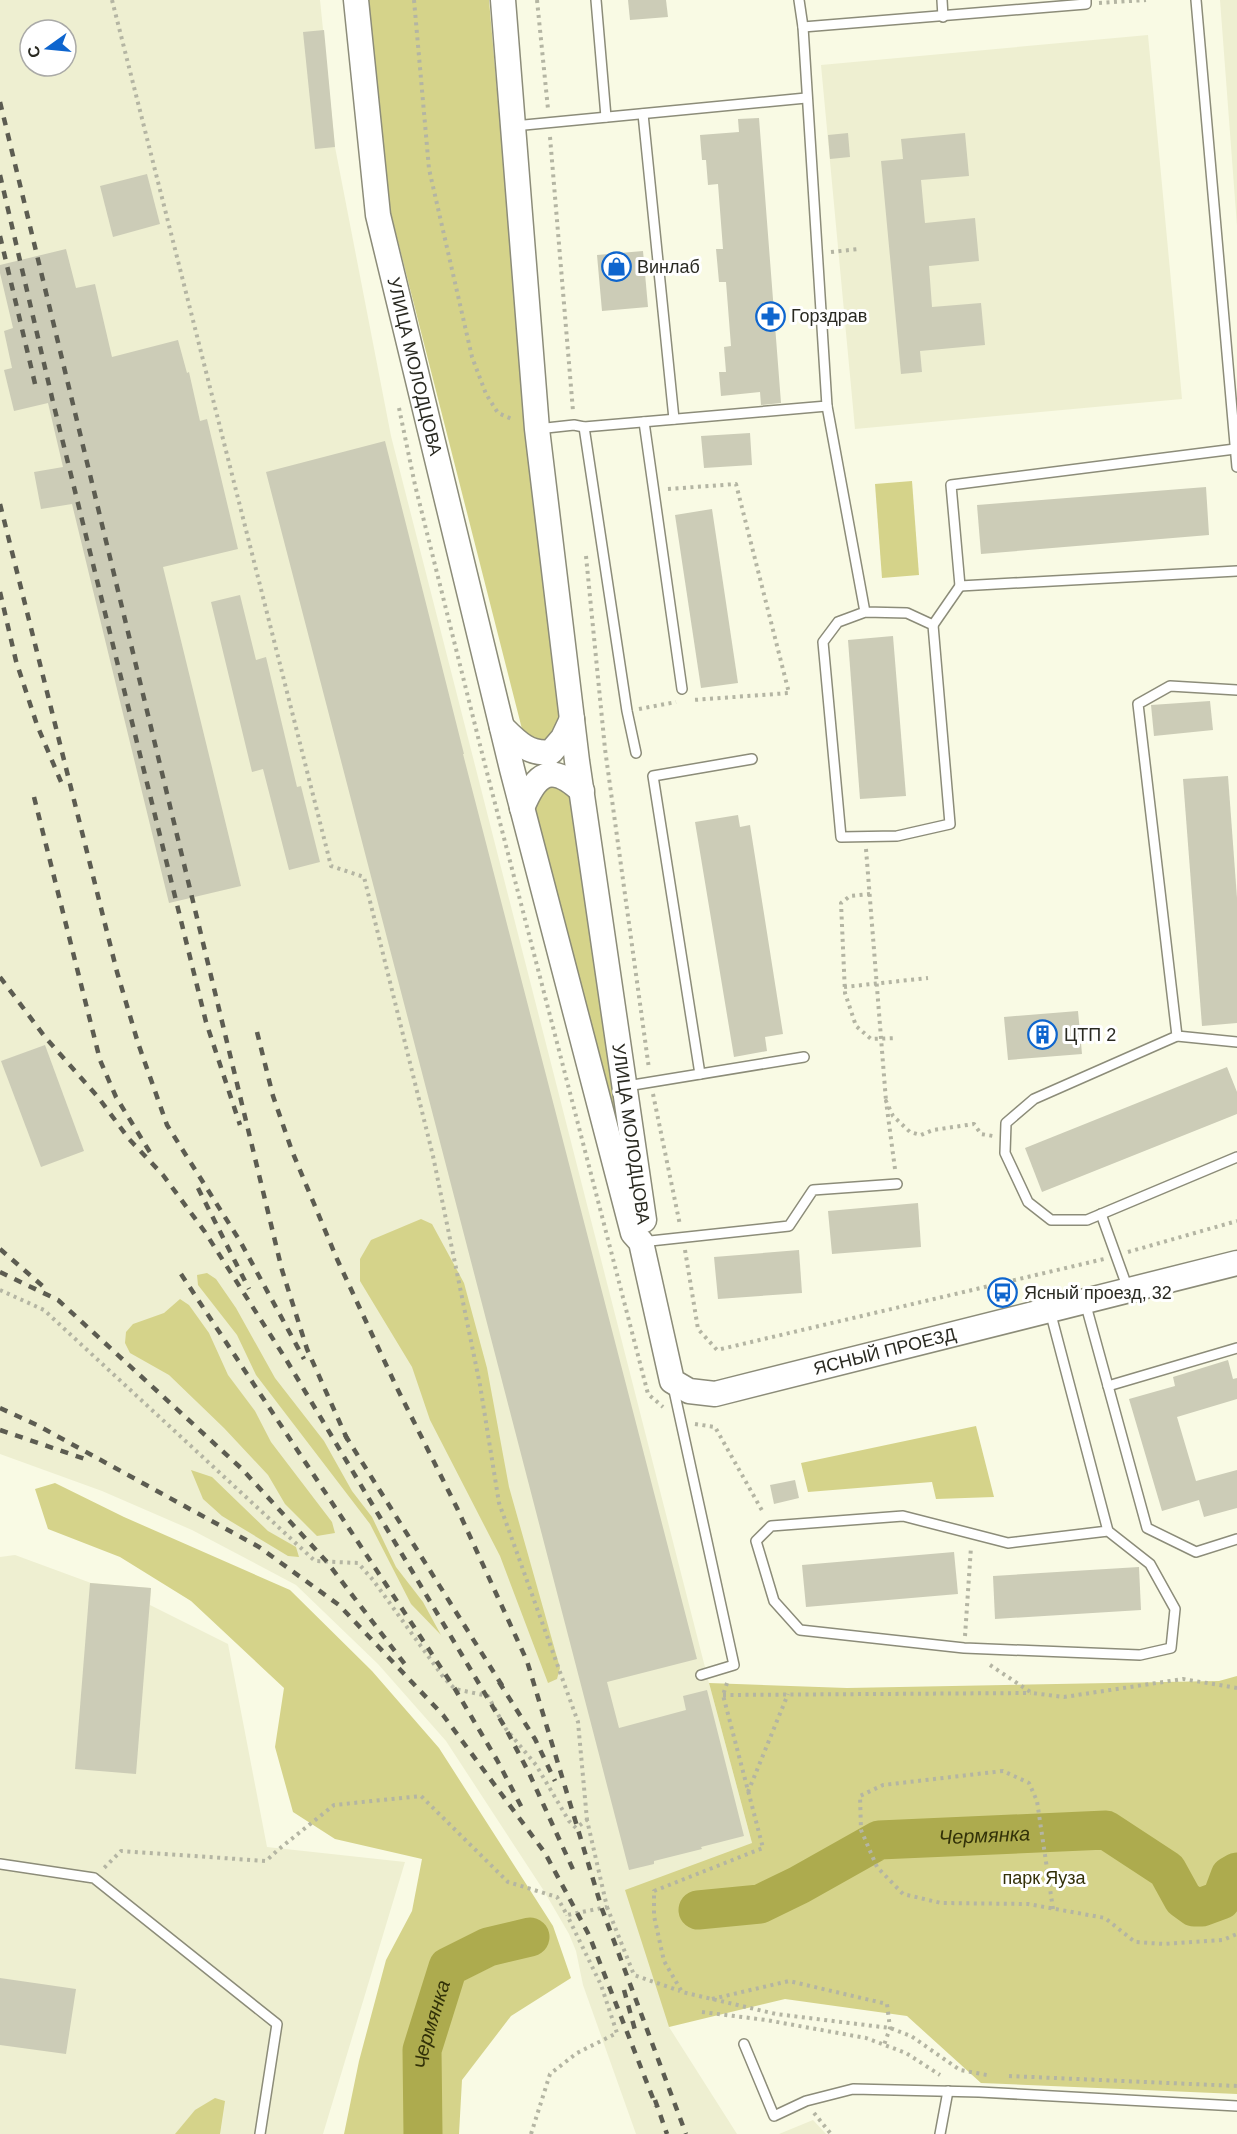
<svg xmlns="http://www.w3.org/2000/svg" width="1237" height="2134" viewBox="0 0 1237 2134" font-family="Helvetica,sans-serif">
<rect width="100%" height="100%" fill="#f9fae4"/>
<g fill="#eeefd1" fill-rule="evenodd">
<path d="M0,0H320L335,147L391,436L709,1683L752,1843L669,2027L737,2134H636L583,1985L576,1951L569,1934L544,1891L446,1741L378,1664L296,1585L192,1530L102,1491L0,1454ZM30,30H66V66H30Z"/>
<polygon points="1220,0 1237,0 1237,226"/>
<polygon points="1148,35 1182,399 855,429 821,65"/>
<polygon points="15,1555 91,1583 151,1588 150,1605 228,1644 267,1847 405,1862 323,2134 0,2134 0,1557"/>
<polygon points="813,2120 826,2134 779,2134"/>
</g>
<g fill="#d5d38a">
<polygon points="368,0 489,0 528,441 566,718 557,734 542,743 528,738 522,729 390,210"/>
<polygon points="912,481 919,575 882,578 875,484"/>
<polygon points="557,784 573,796 619,1138 534,803 543,786"/>
<polygon points="421,1219 432,1224 464,1283 487,1368 509,1487 560,1668 557,1679 548,1683 500,1556 430,1420 412,1367 360,1281 360,1259 371,1240"/>
<polygon points="207,1273 216,1279 236,1308 275,1378 324,1441 352,1491 372,1517 396,1567 423,1602 441,1635 411,1604 370,1524 256,1375 237,1335 198,1285 197,1275"/>
<polygon points="180,1299 189,1305 209,1333 228,1375 255,1411 271,1442 332,1522 335,1533 317,1536 285,1504 268,1475 224,1428 169,1375 130,1353 125,1343 126,1332 133,1324 164,1313"/>
<polygon points="976,1426 994,1497 936,1499 932,1482 808,1492 801,1463"/>
<polygon points="191,1470 212,1477 268,1531 296,1547 299,1557 288,1556 222,1516 203,1499"/>
<polygon points="55,1483 124,1517 290,1590 372,1671 439,1748 553,1926 571,1978 511,2016 462,2080 459,2134 344,2134 359,2061 386,1960 412,1911 422,1859 335,1839 293,1812 275,1747 284,1688 191,1601 120,1557 48,1529 35,1489"/>
<polygon points="1237,1676 1237,2094 981,2083 907,2016 785,1999 669,2027 625,1890 752,1843 709,1683 847,1688 1219,1681"/>
<polygon points="215,2098 225,2101 220,2134 175,2134 195,2110"/>
</g>
<g fill="none" stroke-linecap="round" stroke-linejoin="round">
<g stroke="#adab4e" stroke-width="39">
<path id="s1" d="M698,1910L760,1904L799,1885L879,1840L1106,1830L1167,1870L1183,1899L1194,1907H1202L1221,1900L1230,1876L1237,1872"/>
<path id="s2" d="M423,2134L422,2050L448,1967L488,1947L530,1937"/>
</g>
</g>
<g fill="#ccccb7">
<polygon points="628,0 666,0 668,17 630,20"/>
<polygon points="324,30 335,147 315,149 303,32"/>
<polygon points="759,118 781,403 761,405 760,392 721,396 719,372 726,372 724,347 731,346 726,282 719,282 716,249 723,249 718,184 708,185 706,160 702,160 700,135 739,132 738,119"/>
<polygon points="848,133 850,157 830,159 828,135"/>
<polygon points="965,133 969,176 921,180 925,223 975,218 979,261 929,266 932,307 981,303 985,345 920,351 922,372 901,374 881,161 903,159 901,139"/>
<polygon points="147,174 160,224 113,237 100,186"/>
<polygon points="66,249 76,288 95,284 112,357 178,340 187,373 189,372 200,421 207,419 238,549 163,567 241,886 169,903 72,504 41,509 34,472 63,467 48,403 14,411 4,370 12,368 4,331 13,328 0,273 0,265"/>
<polygon points="643,251 648,307 602,311 597,255"/>
<polygon points="750,433 752,465 704,468 701,436"/>
<polygon points="385,441 464,754 463,754 697,1659 607,1682 619,1728 686,1710 683,1696 707,1690 744,1836 701,1847 702,1849 654,1861 654,1864 629,1870 266,472"/>
<polygon points="1206,487 1209,535 981,554 977,505"/>
<polygon points="712,509 738,683 701,688 675,515"/>
<polygon points="240,595 256,660 266,657 297,787 301,786 320,862 289,870 263,769 252,772 211,602"/>
<polygon points="893,636 906,796 860,799 848,640"/>
<polygon points="1210,701 1213,730 1154,736 1151,705"/>
<polygon points="1228,776 1237,898 1237,1023 1202,1026 1183,779"/>
<polygon points="738,815 740,827 750,825 783,1034 765,1037 767,1051 734,1057 695,822"/>
<polygon points="1078,1011 1082,1054 1008,1060 1004,1017"/>
<polygon points="45,1045 84,1151 41,1167 1,1061"/>
<polygon points="1227,1067 1237,1092 1237,1114 1042,1192 1025,1148"/>
<polygon points="918,1203 921,1247 832,1254 828,1211"/>
<polygon points="799,1250 802,1293 718,1299 714,1257"/>
<polygon points="1228,1360 1233,1379 1237,1378 1237,1399 1177,1417 1196,1481 1237,1470 1237,1508 1204,1517 1199,1500 1162,1511 1129,1399 1175,1386 1173,1377"/>
<polygon points="795,1480 799,1498 774,1504 770,1485"/>
<polygon points="954,1552 958,1594 806,1607 802,1565"/>
<polygon points="1139,1567 1141,1610 995,1619 993,1576"/>
<polygon points="90,1583 151,1588 136,1774 75,1769"/>
<polygon points="0,1978 76,1989 66,2054 0,2045"/>
</g>
<g fill="none" stroke-linecap="round" stroke-linejoin="round">
<defs>
<g id="service">
<polyline points="596,0 606,117"/>
<polyline points="942,0 943,17"/>
<polyline points="1196,0 1237,467"/>
<polyline points="803,27 1086,4 1086,0"/>
<polyline points="643,114 674,419"/>
<polyline points="514,126 806,98"/>
<polyline points="827,406 865,612 838,622 823,642 841,837 897,836 950,824 933,625 907,613 865,612"/>
<polyline points="644,422 682,689"/>
<polyline points="584,427 627,711 636,753"/>
<polyline points="537,429 574,425 584,427 827,406 803,27 799,0"/>
<polyline points="1235,449 951,485 960,586 1237,571"/>
<polyline points="933,625 960,586"/>
<polyline points="1237,690 1170,686 1138,704 1177,1036 1034,1099 1006,1123 1005,1153 1028,1202 1051,1220 1087,1220 1237,1157"/>
<polyline points="1177,1036 1237,1042"/>
<polyline points="700,1074 653,776 752,759"/>
<polyline points="627,1086 804,1057"/>
<polyline points="1101,1214 1128,1289"/>
<polyline points="641,1242 789,1226 813,1190 897,1184"/>
<polyline points="1085,1302 1147,1528 1196,1552 1237,1539"/>
<polyline points="1050,1311 1108,1531 1150,1564 1175,1609 1171,1648 1140,1655 964,1648 800,1630 774,1601 756,1541 771,1526 903,1516 1008,1543 1108,1531"/>
<polyline points="673,1386 734,1665 701,1675"/>
<polyline points="1108,1386 1237,1348"/>
<polyline points="0,1864 94,1878 277,2024 260,2134"/>
<polyline points="744,2044 774,2116 806,2101 853,2089 979,2092 1237,2106"/>
<polyline points="940,2134 948,2091"/>
</g>
<g id="tertiary">
<path id="s3" d="M356,0L378,215L512,769L633,1233L641,1242L672,1381L689,1391L715,1394L1237,1263"/>
<polyline points="503,0 537,429 577,761 644,1220"/>
<path d="M502,727C517,742 529,755 551,752L563,738L572,719"/>
<path d="M522,808C537,772 551,763 582,791"/>
</g>
</defs>
<use href="#service" stroke="#8c8c79" stroke-width="12"/>
<use href="#tertiary" stroke="#8c8c79" stroke-width="27"/>
<g stroke="#b4b5a3" stroke-width="4" stroke-dasharray="3 4.5" stroke-linecap="butt">
<polyline points="112,0 331,866 364,877 433,1156 480,1385 499,1503 578,1722 587,1820"/>
<polyline points="414,0 429,169 472,357 486,394 498,413 514,420"/>
<polyline points="537,0 548,109"/>
<polyline points="1099,3 1146,0"/>
<polyline points="550,137 573,411"/>
<polyline points="831,252 859,249"/>
<polyline points="399,408 415,485 483,757 648,1394 663,1407"/>
<polyline points="668,489 736,484 789,693 693,700"/>
<polyline points="586,556 605,749 649,1069"/>
<polyline points="639,709 676,702"/>
<polyline points="866,849 886,1101"/>
<polyline points="870,894 850,896 841,903 845,993 856,1026 871,1039 897,1038"/>
<polyline points="844,987 928,978"/>
<polyline points="653,1094 680,1225"/>
<polyline points="895,1169 886,1101 893,1116 910,1132 921,1135 933,1130 974,1124 981,1134 993,1136"/>
<polyline points="685,1250 698,1329 717,1350 1104,1259"/>
<polyline points="1128,1252 1237,1221"/>
<polyline points="0,1290 44,1310 315,1561 358,1563 373,1580 444,1678 455,1689 488,1696 506,1729 536,1765 569,1821 576,1828 587,1820 607,1907 567,1915 557,1897 508,1882 421,1796 334,1805 279,1849 266,1861 121,1851 104,1868"/>
<polyline points="695,1424 715,1427 764,1514"/>
<polyline points="965,1636 971,1547"/>
<polyline points="990,1665 1032,1693 1064,1697 1183,1679 1237,1688"/>
<polyline points="727,1683 723,1695 763,1848 654,1891 654,1916 664,1961 682,1992 776,2014 890,2028 911,2036 960,2070 987,2075"/>
<polyline points="723,1695 1031,1693"/>
<polyline points="748,1792 788,1694"/>
<polyline points="607,1907 634,1975 680,1991"/>
<polyline points="1053,1909 1037,1801 1029,1783 1003,1771 883,1785 860,1796 861,1830 877,1867 903,1894 941,1903 1028,1904 1105,1918 1135,1942 1164,1944 1223,1940 1237,1934"/>
<polyline points="712,1999 789,1981 887,2004 890,2028 884,2045"/>
<polyline points="702,2012 766,2020 866,2038 906,2053 940,2075"/>
<polyline points="1009,2076 1237,2086"/>
<polyline points="814,2113 831,2134"/>
<polyline points="531,2134 550,2074 577,2053 617,2033 601,1985 567,1915"/>
</g>
<use href="#service" stroke="#fff" stroke-width="9"/>
<use href="#tertiary" stroke="#fff" stroke-width="24"/>
<g stroke="#5c5c51" stroke-width="4.5" stroke-dasharray="8 8" stroke-linecap="butt">
<polyline points="0,102 282,1270 307,1349 348,1441"/>
<polyline points="0,175 53,402 206,1022 240,1125"/>
<polyline points="0,236 36,388"/>
<polyline points="0,504 117,972 138,1043 167,1125 240,1241 304,1359"/>
<polyline points="0,592 16,661 37,725 64,789"/>
<polyline points="34,797 100,1060 116,1097 151,1154"/>
<polyline points="0,977 45,1037 98,1097 129,1139 163,1175 205,1232 287,1361 506,1729 529,1773 576,1876"/>
<polyline points="257,1032 273,1096 292,1151 337,1259 396,1386 457,1508 527,1661 602,1909 686,2134"/>
<polyline points="198,1188 249,1289"/>
<polyline points="0,1249 45,1288"/>
<polyline points="0,1272 58,1300 242,1469 327,1562 407,1667"/>
<polyline points="181,1274 455,1689 497,1760 523,1810"/>
<polyline points="0,1408 37,1425 259,1547 339,1605 443,1715 545,1853 589,1935 656,2106"/>
<polyline points="0,1430 88,1460"/>
<polyline points="345,1435 503,1687"/>
<polyline points="499,1682 535,1739 555,1781"/>
<polyline points="624,1990 635,2030"/>
<polyline points="655,2100 667,2134"/>
</g>
</g>
<defs>
<symbol id="shop-ring" viewBox="-11 -11 22 22"><circle r="9.5" fill="#fff" stroke="#0e65ce" stroke-width="1.5"/><path d="M-5-2.5h2.3a2.7 3.5 0 0 1 5.4 0H5L5.5 6h-11ZM-1.5-2.5h3a1.5 2.3 0 0 0-3 0Z" fill="#0e65ce"/></symbol>
<symbol id="pharmacy-ring" viewBox="-11 -11 22 22"><circle r="9.5" fill="#fff" stroke="#0e65ce" stroke-width="1.5"/><path d="M-2-6h4v4h4v4h-4v4h-4v-4h-4v-4h4Z" fill="#0e65ce"/></symbol>
<symbol id="building-ring" viewBox="-11 -11 22 22"><circle r="9.5" fill="#fff" stroke="#0e65ce" stroke-width="1.5"/><path d="M-4-6H4V6H1V3H-1V6H-4ZM-2.5-4.3h1.7v1.8h-1.7ZM.8-4.3h1.7v1.8H.8ZM-2.5-1h1.7V.8h-1.7ZM.8-1h1.7V.8H.8Z" fill="#0e65ce"/></symbol>
<symbol id="bus-ring" viewBox="-11 -11 22 22"><circle r="9.5" fill="#fff" stroke="#0e65ce" stroke-width="1.5"/><path d="M-5-6H5V4H4V6H2V4H-2V6H-4V4H-5ZM-3.5-4V0h7V-4ZM-3.5 1.2v1.5H-2V1.2ZM2 1.2v1.5H3.5V1.2Z" fill="#0e65ce"/></symbol>
</defs>
<g fill-rule="evenodd">
<use href="#shop-ring" x="600" y="250" width="33" height="33"/>
<use href="#pharmacy-ring" x="754" y="300" width="33" height="33"/>
<use href="#building-ring" x="1026" y="1018" width="33" height="33"/>
<use href="#bus-ring" x="986" y="1276" width="33" height="33"/>
</g>
<g text-anchor="middle" stroke-width="6" stroke-linejoin="round" paint-order="stroke">
<g font-size="18" fill="#2a2a22" stroke="#fff" text-anchor="start">
<text x="637" y="273">Винлаб</text>
<text x="791" y="322">Горздрав</text>
<text x="1064" y="1041">ЦТП 2</text>
<text x="1024" y="1299">Ясный проезд, 32</text>
</g>
<g font-size="18" fill="#2a2a22" stroke="#fff">
<text dy="6" stroke="none"><textPath href="#s3" startOffset="372">УЛИЦА МОЛОДЦОВА</textPath></text>
<text transform="translate(631 1134) rotate(82)" y="6">УЛИЦА МОЛОДЦОВА</text>
<text dy="6" stroke="none"><textPath href="#s3" startOffset="1641">ЯСНЫЙ ПРОЕЗД</textPath></text>
</g>
<g font-size="18" fill="#333108" stroke="#fff">
<text x="1044" y="1884">парк Яуза</text>
</g>
<g font-size="20" font-style="italic" fill="#323108" stroke="#fff">
<text dy="7" stroke="none"><textPath href="#s1" startOffset="303">Чермянка</textPath></text>
<text dy="7" stroke="none"><textPath href="#s2" startOffset="111">Чермянка</textPath></text>
</g>
</g>
<g transform="translate(48 48) rotate(255)"><circle r="28" fill="#ffffff" stroke="#aaaaa7" stroke-width="1.5"/>
<path d="M0-4.5L10 22L0 15L-10 22Z" fill="#0e65ce"/>
<text y="-9" font-size="16" font-weight="bold" text-anchor="middle" fill="#2a2a22">С</text>
</g>
</svg>
